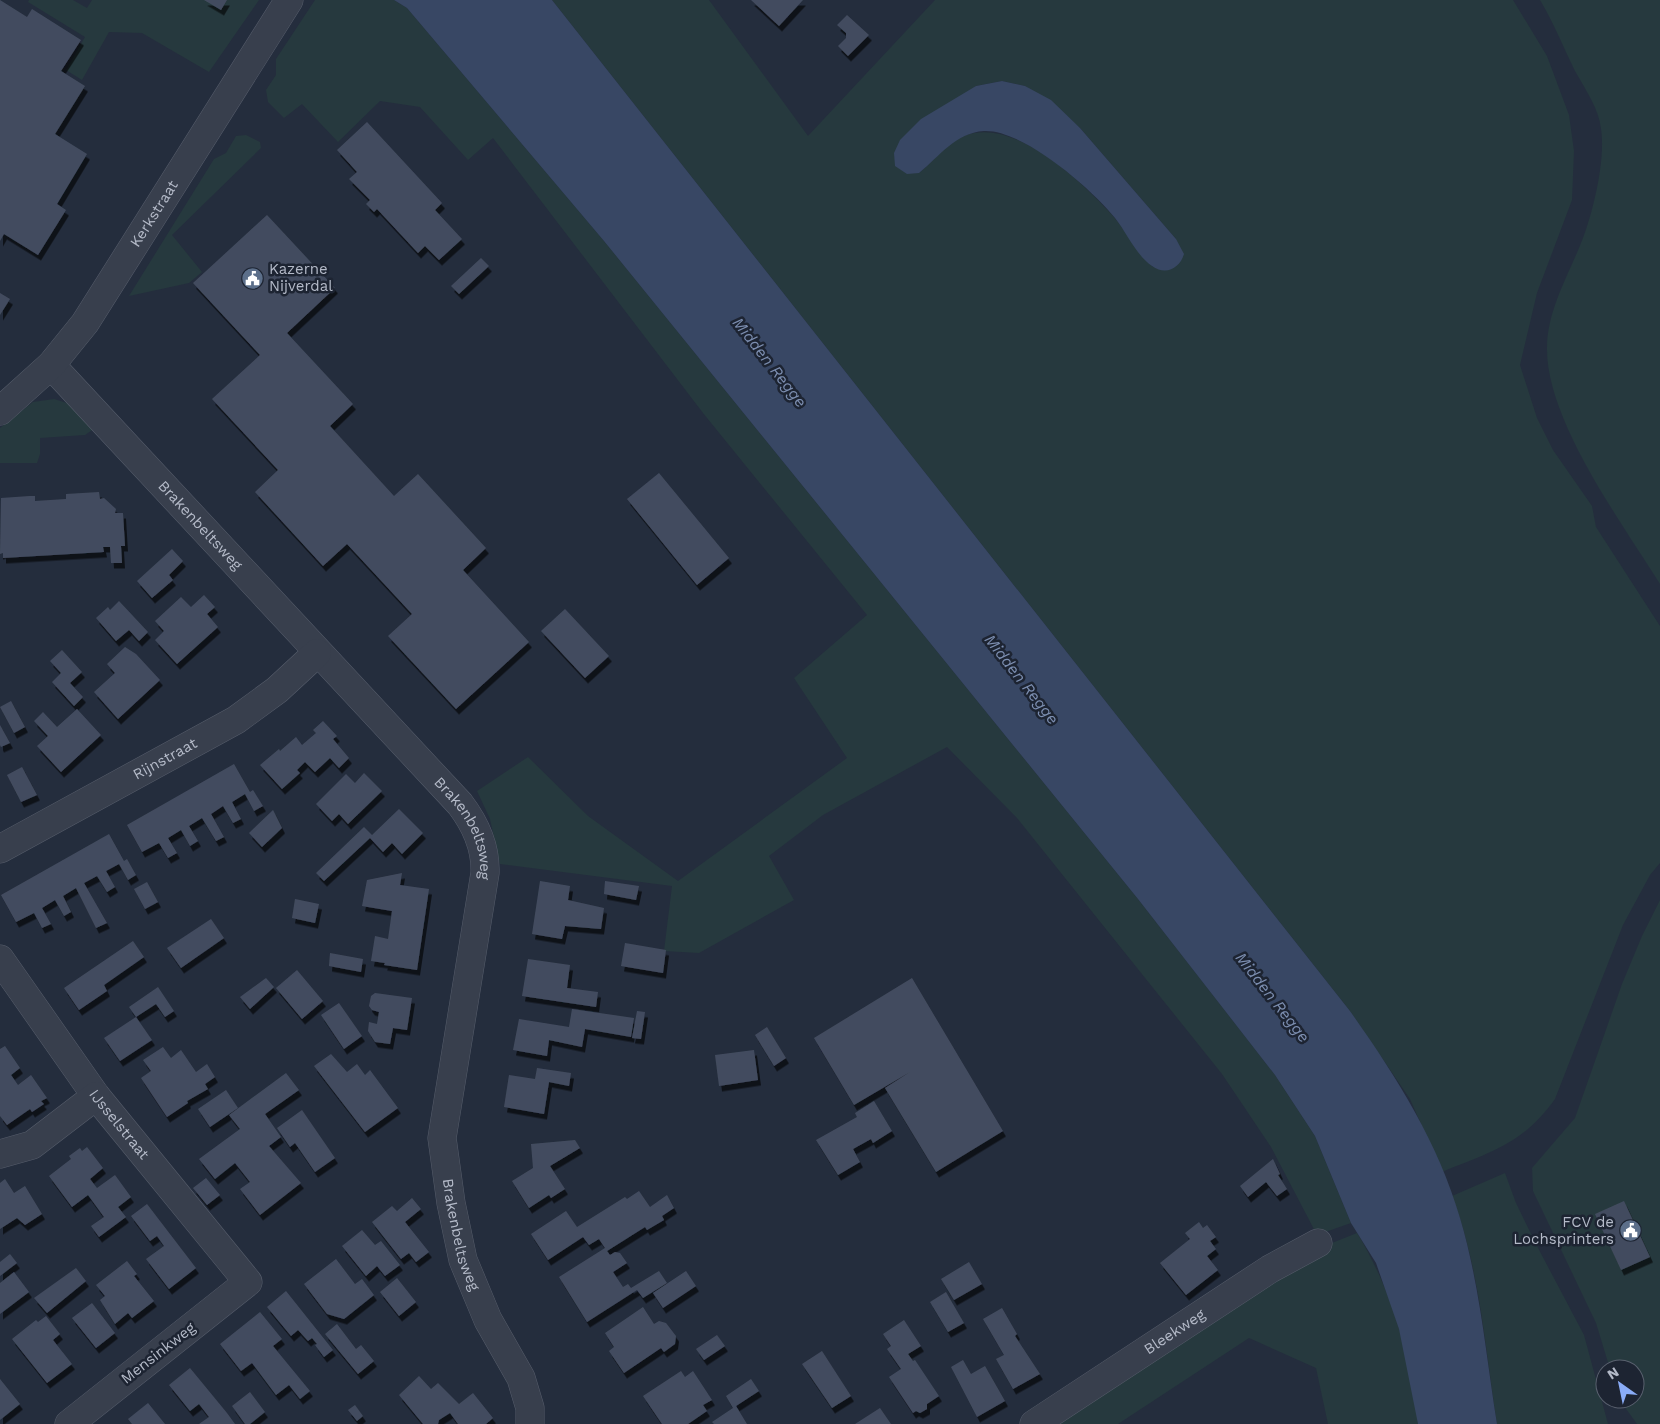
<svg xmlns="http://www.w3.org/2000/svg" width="1660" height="1424" viewBox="0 0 1660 1424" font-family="'Work Sans',sans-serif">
<defs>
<filter id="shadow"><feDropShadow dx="3" dy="5.5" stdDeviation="0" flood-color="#0009"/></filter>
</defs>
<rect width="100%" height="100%" fill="#242d3d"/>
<g fill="#26393e" fill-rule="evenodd">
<polygon points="29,0 73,0 87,8 92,0 259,0 209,72 142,33 109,32 82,80 66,70 85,37 28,2"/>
<polygon points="315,0 394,0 407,8 445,53 604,241 1138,899 1275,1075 1315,1136 1351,1223 1317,1235 1271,1147 1222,1074 1017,818 947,747 823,815 769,856 794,900 699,953 664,951 672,886 500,864 490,819 477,791 528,757 588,816 678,881 847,758 794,678 867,615 703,413 493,138 468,160 420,107 380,101 338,142 302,104 284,118 268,102 266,90 276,75 276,59"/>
<path d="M552,0H709L808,136L935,0H1513L1547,56L1569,115L1574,151L1572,200L1537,293L1520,365L1537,418L1553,450L1592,506L1596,527L1660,626V863L1650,875L1623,925L1555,1099C1523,1144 1491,1152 1442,1172L1410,1099L1350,1011ZM1002,81L1025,86L1080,128L1176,239L1153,267C1138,251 1127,232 1113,216C1081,181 1016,118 966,135C947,141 934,161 919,173L976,86Z"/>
<path d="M1540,0H1660V584C1622,523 1546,420 1547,348C1547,313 1566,279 1579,248C1592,218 1606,161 1601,129C1599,109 1585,89 1575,71C1563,47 1554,23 1540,0Z"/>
<polygon points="246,135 260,142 261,148 172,235 202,272 189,283 129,296 214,159 226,153 236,136"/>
<polygon points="54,399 73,405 95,428 85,435 40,438 40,454 37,463 0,463 0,428 33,402"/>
<polygon points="1660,900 1660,1424 1637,1424 1619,1399 1635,1399 1635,1369 1610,1369 1596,1323 1533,1191 1532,1168 1575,1118 1622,984 1642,936"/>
<path d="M1505,1173L1516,1203L1537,1246L1584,1335L1608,1424H1497C1485,1348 1480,1269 1452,1196Z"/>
<path d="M1357,1233C1391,1288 1412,1359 1418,1424H1328L1316,1368L1249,1338L1118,1424H1053L1322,1247Z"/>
</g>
<g fill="#384764">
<path d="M394,0H552L1350,1011C1396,1076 1438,1142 1460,1218C1480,1285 1486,1356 1497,1424H1418L1399,1329L1376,1263L1351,1223L1315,1136L1275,1075L1138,899L604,241L407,8Z"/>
<path d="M1002,81L1025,86L1051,100L1080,128L1176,239L1184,254C1180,268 1166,276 1152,266C1136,255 1127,233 1115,218C1092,189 1023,129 984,131C955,133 940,156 919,173L907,174L895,166L894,153L900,140L921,119L976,86Z"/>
</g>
<g fill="#434c5f" filter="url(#shadow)">
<polygon points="0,0 27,17 32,9 81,40 61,71 85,86 55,134 87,154 57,204 66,210 38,255 4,234 0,241"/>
<polygon points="204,0 227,0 221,10"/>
<polygon points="751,0 803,0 779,26"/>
<polygon points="847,15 869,35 848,56 838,46 846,38 846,33 837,25"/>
<polygon points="367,122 442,203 435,210 462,239 439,260 425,246 418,253 377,209 374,212 366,204 370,200 349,179 357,172 337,150"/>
<polygon points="267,215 335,288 287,333 353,404 330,426 394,496 418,474 486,548 463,570 529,642 456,709 388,636 412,614 347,544 323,566 255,492 278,470 212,399 260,355 193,283"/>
<polygon points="481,258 489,266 459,294 451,286"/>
<polygon points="0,293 10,299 0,315"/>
<polygon points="659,473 729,558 697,585 627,499"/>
<polygon points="99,492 100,499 104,498 116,509 115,513 123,513 125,546 121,546 122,563 111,563 110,547 103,547 104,552 3,558 3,553 0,554 1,498 30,496 35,496 35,501 66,499 66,494"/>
<polygon points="172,549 183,561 169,575 173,580 152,598 137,581"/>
<polygon points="204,595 215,607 207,614 218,627 177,664 155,640 164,631 155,621 181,597 191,607"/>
<polygon points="119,601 148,632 139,641 129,630 116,641 96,618 108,607 110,610"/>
<polygon points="565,609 609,656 585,678 541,631"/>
<polygon points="125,647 136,654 160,680 118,719 94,692 115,673 107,664"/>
<polygon points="62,650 82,672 70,683 83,697 74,706 52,682 61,673 50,661"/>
<polygon points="11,701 25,727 14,733 0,707"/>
<polygon points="77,709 101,735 61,772 37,746 48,736 34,721 43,712 57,727"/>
<polygon points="323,721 337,736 333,739 349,758 339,768 330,758 315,772 305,762 297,770 300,773 282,789 260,765 279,749 280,751 296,737 302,745 316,733 313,730"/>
<polygon points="0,725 10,743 1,747 0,745"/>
<polygon points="234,764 250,792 253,790 263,806 254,811 245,794 232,802 241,819 233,823 223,806 211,814 224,837 216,841 202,818 189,826 198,841 190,846 181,830 168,838 177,853 168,858 159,843 142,852 127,825"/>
<polygon points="22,767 37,795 21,802 7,775"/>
<polygon points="364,773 382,791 348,824 339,814 332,821 316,804 346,774 355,783"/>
<polygon points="399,809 423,833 402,854 392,843 383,852 370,838 324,881 316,873 364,827 372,835"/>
<polygon points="273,810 282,828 262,847 249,833"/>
<polygon points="109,834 124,861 127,859 136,875 128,880 119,864 106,871 115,887 107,892 97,876 84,883 107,923 96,928 76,888 63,896 71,912 64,916 55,900 42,908 51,924 42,928 34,913 16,922 1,895"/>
<polygon points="402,873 400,885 429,889 417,970 384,965 385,963 371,961 375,936 388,939 392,911 362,906 367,880"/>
<polygon points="540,881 570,886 568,900 604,908 601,929 565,926 562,939 532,934"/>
<polygon points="605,881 639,886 636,900 604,894"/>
<polygon points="147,882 158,902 145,909 134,889"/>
<polygon points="295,899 319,904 315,923 292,918"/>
<polygon points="211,919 224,938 181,968 167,948"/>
<polygon points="133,941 144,957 104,985 107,991 79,1010 64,988"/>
<polygon points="625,943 666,950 663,973 621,966"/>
<polygon points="330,953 363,959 361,972 329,966"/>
<polygon points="528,959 570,965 567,988 598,992 596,1007 522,996"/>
<polygon points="297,970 323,1001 302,1019 276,988"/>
<polygon points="266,978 274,987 250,1009 240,997"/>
<polygon points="912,978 1003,1131 936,1172 885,1088 910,1072 854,1105 814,1038"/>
<polygon points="158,987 174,1011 165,1017 156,1004 136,1017 129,1007"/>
<polygon points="375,993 412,998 407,1030 393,1028 390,1044 375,1042 368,1031 369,1022 377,1024 379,1012 372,1010 369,1006 371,996"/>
<polygon points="339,1003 362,1036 344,1049 321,1015"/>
<polygon points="572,1009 634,1018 631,1037 585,1029 582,1047 549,1040 547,1056 513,1050 519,1019 569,1027"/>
<polygon points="637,1011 645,1012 641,1039 632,1038"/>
<polygon points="136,1017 152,1040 120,1061 104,1038"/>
<polygon points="767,1027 786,1058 774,1066 755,1035"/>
<polygon points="5,1046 20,1068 11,1075 18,1085 31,1075 47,1098 41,1101 44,1104 32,1112 30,1109 7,1125 0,1116 0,1049"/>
<polygon points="163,1047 171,1058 181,1050 196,1072 207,1064 215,1077 205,1084 208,1089 187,1101 188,1103 167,1117 141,1078 151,1071 143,1060"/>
<polygon points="754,1050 758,1080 719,1086 715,1055"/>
<polygon points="331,1054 347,1072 357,1064 365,1075 370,1070 398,1108 365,1132 314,1066"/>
<polygon points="537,1068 571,1073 569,1086 549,1082 544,1114 504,1107 509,1075 535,1079"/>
<polygon points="286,1073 299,1090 265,1114 281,1137 269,1146 301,1183 260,1215 240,1189 250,1182 235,1163 215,1179 199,1159 240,1129 229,1115"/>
<polygon points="226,1090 238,1108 210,1127 198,1109"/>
<polygon points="874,1101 892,1131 873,1143 871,1139 853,1149 860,1162 838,1175 816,1140 857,1117 855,1113"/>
<polygon points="302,1110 335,1158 315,1172 295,1143 290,1147 277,1128"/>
<polygon points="575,1140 580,1148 550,1166 565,1189 551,1198 549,1195 529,1208 512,1181 533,1168 531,1144"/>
<polygon points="87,1147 103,1168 90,1179 97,1188 115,1175 131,1197 118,1207 126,1217 99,1237 91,1226 104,1217 88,1195 72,1207 49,1176 71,1159 69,1156 80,1148 82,1151"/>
<polygon points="1273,1159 1280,1174 1278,1175 1287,1189 1277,1196 1266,1182 1248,1197 1240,1186"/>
<polygon points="206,1178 220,1195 207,1205 193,1188"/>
<polygon points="5,1179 14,1193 25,1186 42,1214 25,1225 17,1218 0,1229 0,1183"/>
<polygon points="639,1191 650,1207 667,1195 674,1208 662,1216 664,1220 647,1230 645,1227 607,1251 610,1255 615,1252 620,1253 627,1263 613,1272 623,1287 628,1284 631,1288 659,1271 667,1283 643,1298 637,1290 587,1322 559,1277 605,1248 599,1239 589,1245 583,1237 548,1260 531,1234 566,1211 577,1227 625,1197 627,1199"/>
<polygon points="412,1198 421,1209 405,1222 429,1252 416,1262 409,1253 401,1259 372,1222 392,1206 397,1211"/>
<polygon points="1624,1201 1650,1257 1621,1270 1595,1214"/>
<polygon points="147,1204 196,1268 169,1289 146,1259 164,1246 157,1236 150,1241 131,1216"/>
<polygon points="1199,1222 1203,1228 1207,1225 1216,1237 1210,1241 1216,1249 1207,1256 1218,1270 1186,1295 1160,1263 1190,1239 1185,1233"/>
<polygon points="362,1230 375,1245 381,1241 400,1265 385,1276 377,1266 366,1276 342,1246"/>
<polygon points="10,1254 17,1263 0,1276 0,1262"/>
<polygon points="336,1259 355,1284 362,1279 374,1295 344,1319 327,1314 304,1284"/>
<polygon points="127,1261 137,1274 134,1276 154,1301 132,1318 128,1313 115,1324 100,1300 105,1296 96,1285"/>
<polygon points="969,1262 982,1284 954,1300 941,1279"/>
<polygon points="76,1268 86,1281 47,1313 34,1298"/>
<polygon points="686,1271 696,1286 663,1308 653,1293"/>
<polygon points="14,1272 29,1292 0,1314 0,1283"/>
<polygon points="397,1278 416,1302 399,1316 380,1292"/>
<polygon points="286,1291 333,1350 324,1357 315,1345 317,1344 312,1338 308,1341 298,1330 291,1336 267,1307"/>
<polygon points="946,1292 964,1323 948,1332 930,1302"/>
<polygon points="92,1303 115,1333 96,1348 72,1318"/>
<polygon points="643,1307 654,1324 659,1321 666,1323 676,1336 675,1344 664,1352 661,1348 624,1373 609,1351 614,1347 605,1333"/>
<polygon points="1002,1308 1017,1334 1015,1336 1040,1374 1013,1389 996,1359 1004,1355 983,1319"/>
<polygon points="260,1312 282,1339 273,1346 310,1391 300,1399 289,1385 276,1395 252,1363 241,1371 220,1344"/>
<polygon points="46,1316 60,1334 53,1340 72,1364 47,1383 12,1339 36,1320 38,1322"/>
<polygon points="904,1320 921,1346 908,1354 913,1361 915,1360 939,1396 927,1404 927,1409 920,1413 916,1411 913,1413 889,1377 901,1369 887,1349 891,1346 883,1334"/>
<polygon points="337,1324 356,1349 361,1345 374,1361 358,1374 325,1334"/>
<polygon points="717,1335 725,1346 704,1360 696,1349"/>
<polygon points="822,1351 851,1396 832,1408 802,1364"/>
<polygon points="963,1360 971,1374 985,1366 1005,1401 977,1417 951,1367"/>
<polygon points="190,1368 227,1413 235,1424 199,1424 209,1417 199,1404 190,1411 169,1385"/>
<polygon points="681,1371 685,1377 693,1371 712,1400 703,1405 707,1411 688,1424 662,1424 643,1396"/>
<polygon points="419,1376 431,1389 438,1383 459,1404 473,1393 493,1418 486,1424 458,1424 450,1413 439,1420 438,1424 423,1424 399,1395"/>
<polygon points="0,1379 20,1404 0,1420"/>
<polygon points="751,1379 759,1391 736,1406 747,1424 714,1424 712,1422 733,1408 726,1396"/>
<polygon points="250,1392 265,1412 250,1424 245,1424 232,1406"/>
<polygon points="148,1403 165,1424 132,1424 128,1419"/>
<polygon points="355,1405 363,1416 357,1421 348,1410"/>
<polygon points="880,1408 891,1424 855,1424"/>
</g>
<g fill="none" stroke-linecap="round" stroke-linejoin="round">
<defs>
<g id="street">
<path id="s1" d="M51,365L460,804C476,825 486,847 485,873L442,1138L451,1203L463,1260L488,1320L521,1378L530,1408V1424"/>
<path id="s2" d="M0,411L51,365L85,323L289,0"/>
<path id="s3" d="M0,849L236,720L277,690L317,653"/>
<path id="s4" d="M0,959L96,1096L248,1282L69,1424"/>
<polyline points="0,1154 32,1145 96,1096"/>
<path id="s5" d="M1034,1424L1270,1269L1318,1243"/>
</g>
</defs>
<use href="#street" stroke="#565d6b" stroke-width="29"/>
<use href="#street" stroke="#383f4d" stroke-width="28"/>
</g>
<defs>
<symbol id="civic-disc" viewBox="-11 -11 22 22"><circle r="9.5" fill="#5c6f8a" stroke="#1d2432"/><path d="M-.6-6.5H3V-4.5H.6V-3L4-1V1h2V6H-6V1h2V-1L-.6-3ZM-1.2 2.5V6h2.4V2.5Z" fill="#fff"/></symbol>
</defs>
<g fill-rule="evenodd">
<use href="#civic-disc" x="240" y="266" width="25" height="25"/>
<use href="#civic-disc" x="1618" y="1218" width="25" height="25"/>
</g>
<g text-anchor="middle" stroke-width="5" stroke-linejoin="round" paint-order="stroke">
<g font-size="15" fill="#b4bac8" stroke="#1d2432">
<text dy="5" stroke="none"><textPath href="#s2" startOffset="252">Kerkstraat</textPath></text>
<text dy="5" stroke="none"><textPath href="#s1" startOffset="219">Brakenbeltsweg</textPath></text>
<text dy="5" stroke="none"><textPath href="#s3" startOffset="188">Rijnstraat</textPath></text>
<text dy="5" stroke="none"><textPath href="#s1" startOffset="624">Brakenbeltsweg</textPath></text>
<text dy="5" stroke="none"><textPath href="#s4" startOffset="204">IJsselstraat</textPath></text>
<text dy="5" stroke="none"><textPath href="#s1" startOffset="1042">Brakenbeltsweg</textPath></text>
<text dy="5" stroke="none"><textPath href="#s5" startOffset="168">Bleekweg</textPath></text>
<text transform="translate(158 1353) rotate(-38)" y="5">Mensinkweg</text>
</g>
<g font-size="15" fill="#b4bac8" stroke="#1d2432" text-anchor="start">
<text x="269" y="274">Kazerne<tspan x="269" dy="17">Nijverdal</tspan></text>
<text x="1614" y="1227" text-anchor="end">FCV de<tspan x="1614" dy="17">Lochsprinters</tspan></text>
</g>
<g font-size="16" font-style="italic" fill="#7c8eb0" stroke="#1d2432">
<text transform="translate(770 362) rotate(52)" y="6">Midden Regge</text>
<text transform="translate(1022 679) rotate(52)" y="6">Midden Regge</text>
<text transform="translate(1273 997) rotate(52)" y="6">Midden Regge</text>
</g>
</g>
<g transform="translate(1620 1384) rotate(327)"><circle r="24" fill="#1d2432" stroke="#59606e"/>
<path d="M0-4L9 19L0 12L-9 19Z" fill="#8aacf7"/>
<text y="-8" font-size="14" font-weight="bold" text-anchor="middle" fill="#b4bac8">N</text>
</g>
</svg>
